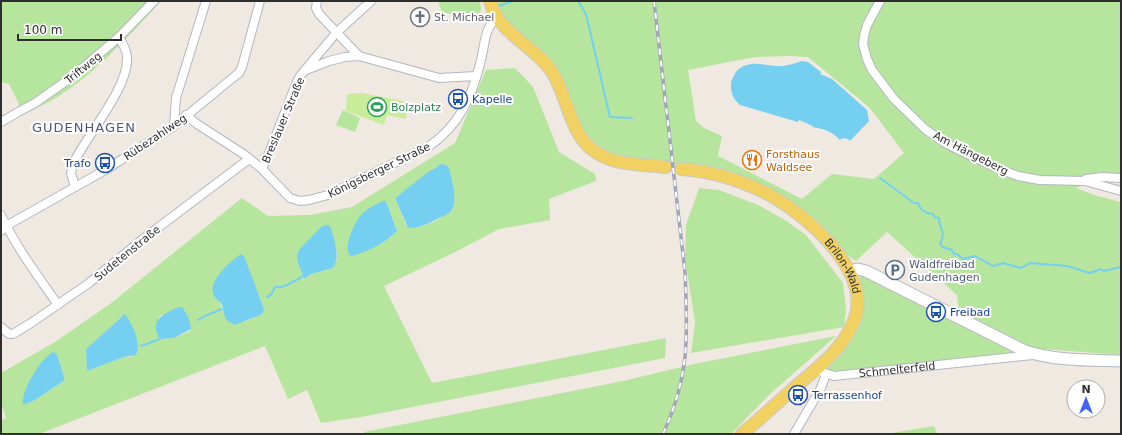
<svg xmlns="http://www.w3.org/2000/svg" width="1122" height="435" viewBox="0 0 1122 435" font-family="'DejaVu Sans',sans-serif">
<rect width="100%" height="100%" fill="#efe9e1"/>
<g fill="#b6e59e" fill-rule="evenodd">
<path d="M1,1H161C127,38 93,77 49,102C41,106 32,110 24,114L9,84L1,82Z"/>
<polygon points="438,1 480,1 481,10 477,20 442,12"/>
<path d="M494,1H1121V177L1101,179L1076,188L1094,195L1121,202V355L1031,348L959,312L957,295L887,232L856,261L842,251L816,222L693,166L616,157L584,135L558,85L501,15ZM790,56L808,57L870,108L904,153L874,179L832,174L802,199L718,156L722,136L704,128L696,121L688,70L755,57Z"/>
<path d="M515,68L533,87L559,152L595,174L596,181L549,199L550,220L499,229L455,252L384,286L432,383L666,338L665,358L361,417L321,423L307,390L288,399L265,346L39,434H1V421L6,418L1,403V373L55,342L110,304L242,198L268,216L310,215L352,207L455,143L486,70ZM437,166L453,209C448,215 427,226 419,227C415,227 410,225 406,225L395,198ZM386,201L397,230L391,237L376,246ZM309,241L336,245L337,259L333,268L311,274L306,279L299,250ZM242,254L264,309L263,313L244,322L222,309L220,302ZM185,311L191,325L190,331L174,338L161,339C155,330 155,323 161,315ZM125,314L132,357H124L87,371L86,349ZM53,352L57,354L65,380L35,400Z"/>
<polygon points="343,110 360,118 355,132 336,125"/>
<polygon points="699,188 719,190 758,205 785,220 806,235 843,283 846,310 844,327 691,353 695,322 685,259 686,225"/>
<path d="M865,275L1017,352L884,370L829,371L824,367C834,358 853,342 857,329C863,315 861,294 859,280L860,277Z"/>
<polygon points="836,336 770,394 731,434 364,434 364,432 623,381 694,364"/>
<polygon points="934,426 937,434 886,434"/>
</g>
<polygon fill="#c9ec9a" points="362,93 408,102 406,119 387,115 384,125 346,111 347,94"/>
<g fill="#75cff0">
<path d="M802,61L808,62L821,72L820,74L832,79L867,110L869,121L850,141L848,139L843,138L840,140C832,131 824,129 812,127L813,126L799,120L798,122L740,105C734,100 731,94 731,86C731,80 733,77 736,72C747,59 763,65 777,66C785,67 795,63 802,61Z"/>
<path d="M441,164L446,165L449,168C451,178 459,202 451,211C447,215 440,218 435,220C427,225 417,228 408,228L395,198L427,173Z"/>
<path d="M383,201H386L397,231C385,243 368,252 351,256C341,249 356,218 364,212C370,207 377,204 383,201Z"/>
<path d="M327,225L330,226C334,239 341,256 333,268L311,274L305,279C301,269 294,260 299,250L322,226Z"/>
<path d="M241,254L244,256L264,309L263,313L260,315L235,325C222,319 226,316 222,305C220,300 214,299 213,293C209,280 231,261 241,254Z"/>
<path d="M179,307H182C187,313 191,322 191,329L174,338L160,339C148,319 164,314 179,307Z"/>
<path d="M125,314C132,324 142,343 136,355L124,357L87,371L86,349Z"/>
<path d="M53,352L57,354L65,380L35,400L23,405C20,392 41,358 53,352Z"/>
</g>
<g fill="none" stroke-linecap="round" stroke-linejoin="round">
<g stroke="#75cff0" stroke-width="2">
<polyline points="578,1 586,14 610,117 632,118"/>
<polyline points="499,6 513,1"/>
<path d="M880,178L914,203H918L921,209L927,213L933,214L934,217L939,218C939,230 947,231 940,244L943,247L952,250L954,254H957L963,259L975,256L993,266L1003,263L1021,268L1030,263L1067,266L1090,273L1101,269L1104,271L1121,267"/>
<path d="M267,297L271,295L275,287C277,287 280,287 282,287C285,286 301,278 304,275"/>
<polyline points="198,320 205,316 222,309"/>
<polyline points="141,346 160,339"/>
</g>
<defs>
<g id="street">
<polyline points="317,1 316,8 319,14 359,56"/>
<polyline points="880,1 867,25 864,36 863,44 867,59 872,70 894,99 925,129 945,143 965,153 997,168 1018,176 1040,180 1085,181 1121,191"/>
<polyline points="306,70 329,61 345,57 359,56 439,78 476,76"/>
<path d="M186,115L197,124L245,155L262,169L290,198L300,201L309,200L328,195L428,147C460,125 472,97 481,60C486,40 483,34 496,17"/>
<polyline points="1,122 20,111 35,103 72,77 119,37 154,1"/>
<polyline points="174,126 176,98 206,1"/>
<polyline points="262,169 269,153 296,84 300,76 336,33 371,1"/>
<polyline points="1086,179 1102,177 1121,178"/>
<path d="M75,187L71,173L73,164C86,136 129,88 127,57C127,50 122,43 119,37"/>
<path d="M1,215C16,247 38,276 58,305"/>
<polyline points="1,231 6,226 107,169 174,126 235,76 239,73 242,67 260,1"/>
<polyline points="1,327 9,334 13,334 31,323 89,283 143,239 249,159"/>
<path id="s1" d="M822,372L834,376L1033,355"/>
<polyline points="794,434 821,388 826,374"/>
</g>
<path id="secondary" d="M849,271L858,269L866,271L1025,351C1055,361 1090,360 1121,361"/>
<g id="primary">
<path d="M490,1C498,33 533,45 551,70C567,94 570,134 593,150C613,166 642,164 666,167"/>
<path id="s2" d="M681,169C710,171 740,180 766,193C805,213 876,273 853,323C842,350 816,369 794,388C777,403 760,419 742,434"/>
</g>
</defs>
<use href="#street" stroke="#b4b7c1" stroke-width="10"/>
<use href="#secondary" stroke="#b4b7c1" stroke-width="13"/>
<use href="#primary" stroke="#c9c9c9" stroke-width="14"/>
<use href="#street" stroke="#fff" stroke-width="8"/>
<use href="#secondary" stroke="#fff" stroke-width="11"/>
<use href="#primary" stroke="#f2d163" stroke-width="12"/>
<defs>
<path id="rail" d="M654,1L685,272C686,295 687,319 686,342C685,373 676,406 663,434"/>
</defs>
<use href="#rail" stroke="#a3a6b8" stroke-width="3.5"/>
<use href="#rail" stroke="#fff" stroke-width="2" stroke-dasharray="6" stroke-linecap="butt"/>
</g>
<defs>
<symbol id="church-ring" viewBox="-11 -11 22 22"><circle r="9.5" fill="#fff" stroke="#6b7280" stroke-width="1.5"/><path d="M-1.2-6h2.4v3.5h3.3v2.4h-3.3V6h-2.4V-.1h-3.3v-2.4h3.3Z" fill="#6b7280"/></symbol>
<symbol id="bus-ring" viewBox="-11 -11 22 22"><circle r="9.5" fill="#fff" stroke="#1a4fb4" stroke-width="1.5"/><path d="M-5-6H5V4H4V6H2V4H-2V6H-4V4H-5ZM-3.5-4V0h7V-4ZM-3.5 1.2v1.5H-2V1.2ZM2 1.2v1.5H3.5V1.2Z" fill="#1a4fb4"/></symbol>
<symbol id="stadium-ring" viewBox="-11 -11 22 22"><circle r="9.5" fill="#fff" stroke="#2e9e5b" stroke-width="1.5"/><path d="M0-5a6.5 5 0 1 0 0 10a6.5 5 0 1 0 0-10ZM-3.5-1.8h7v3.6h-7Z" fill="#2e9e5b"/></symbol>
<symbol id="restaurant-ring" viewBox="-11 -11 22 22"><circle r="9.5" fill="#fff" stroke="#e8710a" stroke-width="1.5"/><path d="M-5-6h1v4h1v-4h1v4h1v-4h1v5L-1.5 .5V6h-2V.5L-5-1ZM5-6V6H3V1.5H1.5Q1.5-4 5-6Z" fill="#e8710a"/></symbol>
<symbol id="parking-ring" viewBox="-11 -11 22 22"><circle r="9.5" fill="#fff" stroke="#5c6f8a" stroke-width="1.5"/><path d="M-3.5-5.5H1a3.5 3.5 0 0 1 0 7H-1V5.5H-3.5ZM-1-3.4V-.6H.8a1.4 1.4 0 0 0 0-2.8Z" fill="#5c6f8a"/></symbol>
</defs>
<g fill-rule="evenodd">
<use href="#church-ring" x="409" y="6" width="22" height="22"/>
<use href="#bus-ring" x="447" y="88" width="22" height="22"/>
<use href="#stadium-ring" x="366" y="96" width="22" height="22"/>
<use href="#restaurant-ring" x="741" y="149" width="22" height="22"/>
<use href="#bus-ring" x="94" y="152" width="22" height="22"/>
<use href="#parking-ring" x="884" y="259" width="22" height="22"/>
<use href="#bus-ring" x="925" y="301" width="22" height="22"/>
<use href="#bus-ring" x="787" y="384" width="22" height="22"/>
</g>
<g text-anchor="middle" stroke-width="4" stroke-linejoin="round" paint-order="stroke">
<g font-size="11" fill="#5b616d" stroke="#fff" text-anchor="start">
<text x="434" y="21">St. Michael</text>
</g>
<g font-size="11" fill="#2e2e2e" stroke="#fff">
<text transform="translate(83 68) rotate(-39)" y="4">Triftweg</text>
<text transform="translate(283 120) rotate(-67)" y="4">Breslauer Straße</text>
<text transform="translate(155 137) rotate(-34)" y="4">Rübezahlweg</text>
<text transform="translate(971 153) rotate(27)" y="4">Am Hängeberg</text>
<text transform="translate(379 170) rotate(-26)" y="4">Königsberger Straße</text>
<text transform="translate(127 253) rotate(-39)" y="4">Sudetenstraße</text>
<text dy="4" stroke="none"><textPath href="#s2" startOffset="197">Brilon-Wald</textPath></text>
<text dy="4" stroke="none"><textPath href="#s1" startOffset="76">Schmelterfeld</textPath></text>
</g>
<g font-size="11" fill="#164399" stroke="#fff" text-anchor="start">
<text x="472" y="103">Kapelle</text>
<text x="91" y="167" text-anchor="end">Trafo</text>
<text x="950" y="316">Freibad</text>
<text x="812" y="399">Terrassenhof</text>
</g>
<g font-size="11" fill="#27864d" stroke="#fff" text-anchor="start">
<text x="391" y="111">Bolzplatz</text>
</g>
<g font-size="11" fill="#c56008" stroke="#fff" text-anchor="start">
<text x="766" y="158">Forsthaus<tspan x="766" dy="13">Waldsee</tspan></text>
</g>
<g font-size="11" fill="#4e5e75" stroke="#fff" text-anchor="start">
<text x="909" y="268">Waldfreibad<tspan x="909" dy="13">Gudenhagen</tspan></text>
</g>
<g font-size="13" letter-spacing="1" fill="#4d5680" stroke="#fff">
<text x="84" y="132">GUDENHAGEN</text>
</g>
</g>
<rect width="1122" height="435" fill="none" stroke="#2e2e2e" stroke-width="4"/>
<g transform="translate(1086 399)"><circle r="19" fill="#ffffff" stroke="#ababab"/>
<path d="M0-3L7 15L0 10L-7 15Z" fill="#4264fb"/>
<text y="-6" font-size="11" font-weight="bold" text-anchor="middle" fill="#2e2e2e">N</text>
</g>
<path d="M18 34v6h103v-6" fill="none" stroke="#2e2e2e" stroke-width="2"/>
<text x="24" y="34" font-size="12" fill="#2e2e2e" stroke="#ffffff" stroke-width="3" paint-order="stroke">100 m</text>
</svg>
